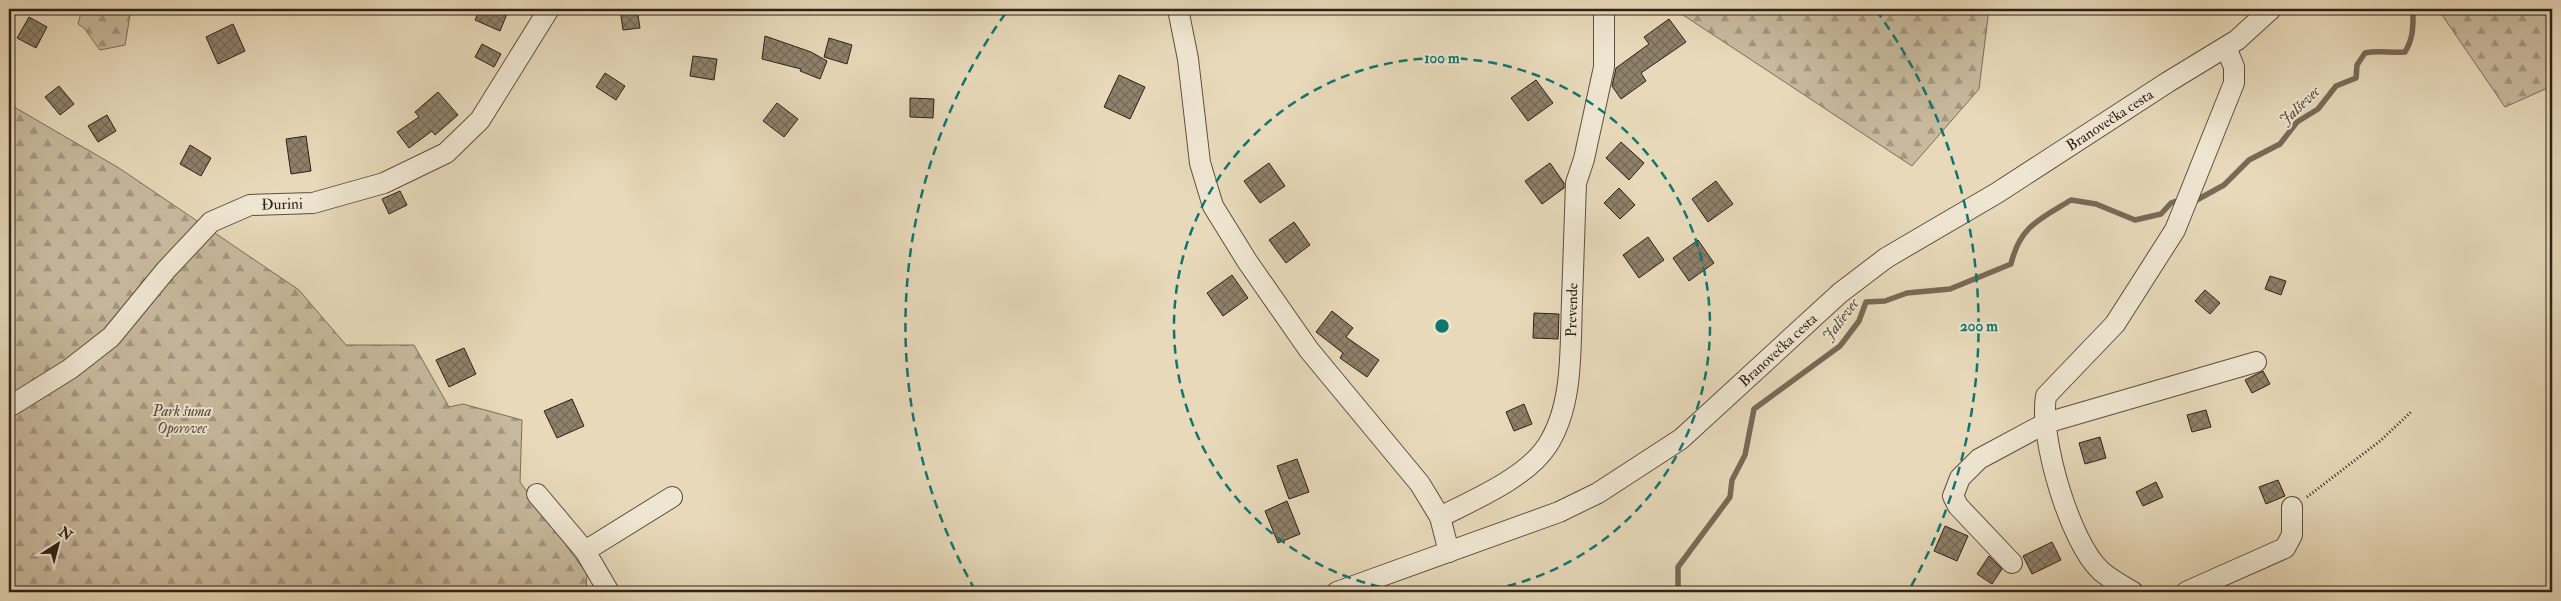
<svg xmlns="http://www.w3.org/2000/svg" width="2561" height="601" viewBox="0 0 2561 601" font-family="'IM FELL Double Pica',serif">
<defs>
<pattern id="forest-firs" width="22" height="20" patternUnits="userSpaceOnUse" patternTransform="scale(1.25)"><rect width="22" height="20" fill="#c8ba9e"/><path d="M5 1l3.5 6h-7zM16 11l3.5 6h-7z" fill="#a39780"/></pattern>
<pattern id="building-cross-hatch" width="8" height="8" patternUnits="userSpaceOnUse" patternTransform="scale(1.25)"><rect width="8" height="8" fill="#8f816b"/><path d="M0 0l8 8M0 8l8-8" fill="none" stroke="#756957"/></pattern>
</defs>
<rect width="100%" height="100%" fill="#e7d9ba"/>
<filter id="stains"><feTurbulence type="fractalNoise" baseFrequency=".004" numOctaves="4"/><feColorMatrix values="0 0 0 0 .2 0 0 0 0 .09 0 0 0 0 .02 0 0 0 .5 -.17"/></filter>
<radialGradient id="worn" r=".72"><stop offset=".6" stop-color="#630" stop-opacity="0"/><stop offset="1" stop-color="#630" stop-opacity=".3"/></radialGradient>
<g fill="url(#forest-firs)" stroke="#7c6e5a">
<polygon points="82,9 131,9 125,45 100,50 84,28 78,24"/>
<polygon points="1674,9 1989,9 1979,89 1912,166"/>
<polygon points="2438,9 2552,9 2552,86 2505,107"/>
<polygon points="9,104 119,168 299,290 346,345 414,345 449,407 463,404 522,420 520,482 587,574 586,592 9,592"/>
</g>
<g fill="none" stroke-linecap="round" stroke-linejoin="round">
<g stroke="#786a57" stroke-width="5.5">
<path d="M2195,201L2224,185L2249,160L2280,144L2297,122L2318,109L2336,86L2356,78L2357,65L2365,53C2377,50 2392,53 2405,52C2414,37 2413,25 2413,9"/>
<path d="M1678,592V567L1730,497L1732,480L1745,455L1754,409L1840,346L1859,321L1866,302L1885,301L1907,293L1950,289L2011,264C2020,226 2040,219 2071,200L2096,204L2135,220L2161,214L2171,203L2182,199"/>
</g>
</g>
<g fill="url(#building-cross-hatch)" stroke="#2f2116">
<polygon points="480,9 509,9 500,31 475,20"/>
<polygon points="620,9 637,9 640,28 623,30"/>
<polygon points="29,17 47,27 36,48 17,38"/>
<polygon points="1669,19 1686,42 1641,73 1646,81 1621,99 1612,86 1616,68 1649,44 1644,37"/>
<polygon points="233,24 245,51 218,64 206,37"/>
<polygon points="765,36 811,52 827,61 820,79 800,71 801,69 762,59"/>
<polygon points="829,38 852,45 847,64 824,57"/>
<polygon points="482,44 501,54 494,67 475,57"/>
<polygon points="693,56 717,59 714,80 690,76"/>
<polygon points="605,73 625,86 616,100 596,87"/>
<polygon points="1119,75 1145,87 1130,119 1104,107"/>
<polygon points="1536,80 1553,103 1528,121 1511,98"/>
<polygon points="59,86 74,104 60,115 45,97"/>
<polygon points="438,92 458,115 435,135 432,131 409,148 397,132 419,117 415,112"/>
<polygon points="910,98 934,99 933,118 910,117"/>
<polygon points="777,103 798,119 784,137 763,121"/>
<polygon points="107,115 116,131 98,142 88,126"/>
<polygon points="306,136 311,171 291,174 286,139"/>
<polygon points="1621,142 1644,163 1629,180 1606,158"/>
<polygon points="190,145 211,158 201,176 180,164"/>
<polygon points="1269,163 1285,186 1260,203 1244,181"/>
<polygon points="1550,163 1564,183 1564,188 1542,204 1525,181"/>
<polygon points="1716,181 1733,204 1708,222 1692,199"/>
<polygon points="1619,188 1635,205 1620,219 1604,203"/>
<polygon points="400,191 407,205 389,214 382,199"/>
<polygon points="1294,222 1310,245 1286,263 1269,240"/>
<polygon points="1648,237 1664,260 1639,278 1623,255"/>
<polygon points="1698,240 1714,263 1689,281 1673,258"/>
<polygon points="1232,275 1248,298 1223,316 1207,293"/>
<polygon points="2270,276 2286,281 2281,295 2265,289"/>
<polygon points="2205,290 2220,303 2210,314 2195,301"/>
<polygon points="1332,311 1353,328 1346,337 1379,360 1367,377 1340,358 1343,353 1316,332"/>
<polygon points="1534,313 1559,314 1558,339 1533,338"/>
<polygon points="464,348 476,374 449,387 436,360"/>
<polygon points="2263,371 2270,384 2252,393 2245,380"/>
<polygon points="572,399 584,426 557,438 544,411"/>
<polygon points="1524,404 1532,424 1514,431 1506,412"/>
<polygon points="2206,410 2211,427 2192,432 2187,415"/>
<polygon points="2100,437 2106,458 2085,464 2079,443"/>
<polygon points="1297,459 1309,492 1289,499 1277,466"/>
<polygon points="2278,480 2285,496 2266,504 2259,487"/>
<polygon points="2156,482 2163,497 2143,506 2136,492"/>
<polygon points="1287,501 1300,534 1278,543 1265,511"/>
<polygon points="1945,526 1968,536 1957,561 1934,551"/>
<polygon points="2052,542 2061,560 2032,574 2023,556"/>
<polygon points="1989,556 2002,569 1992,584 1977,574"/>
</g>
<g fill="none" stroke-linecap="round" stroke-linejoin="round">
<defs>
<g id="minor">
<polyline points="1178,9 1188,59 1200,163 1213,206 1247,261 1309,350 1420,484 1440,517"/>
<path id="s1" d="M9,407L70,369L111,337L166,270L211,222L250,205L313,203L384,183L446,153L480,120L549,9"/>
<polyline points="537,494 585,551 609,592"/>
<polyline points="585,551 672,497"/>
<path id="s2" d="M1449,552L1440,517C1473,500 1526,478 1547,446C1574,405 1570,348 1572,301C1573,262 1575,222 1576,183L1584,159L1604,67V9"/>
<polyline points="2012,563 1958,506 1953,496 1960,478 1979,459 2046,423 2256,362"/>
<path id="s3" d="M1337,592L1559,512L1598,493L1681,439L1840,293L1886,258L1997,193L2168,82L2237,40L2271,9"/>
<path d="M2133,592C2123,586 2110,579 2101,571C2070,543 2039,437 2046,396L2115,324L2175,230L2234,83V67L2226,47"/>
<polyline points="2186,592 2285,548 2292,535 2292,507"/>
</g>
</defs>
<use href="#minor" stroke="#5d4f3f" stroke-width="22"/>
<polyline stroke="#2f2116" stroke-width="3" stroke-dasharray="1 2.5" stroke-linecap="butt" points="2307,497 2380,441 2411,412"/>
<use href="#minor" stroke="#efe6d2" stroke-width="20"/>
</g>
<g fill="none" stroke="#0f766e" stroke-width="2.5" stroke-dasharray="9 6">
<path d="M1409 592A268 268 0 1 1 1475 592"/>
<path d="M975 590A537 537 0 0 1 1008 10M1876 10A537 537 0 0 1 1909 590"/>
</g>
<g text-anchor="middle" stroke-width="4" stroke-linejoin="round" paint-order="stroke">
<g font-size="15" fill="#2f2116" stroke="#efe6d2">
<text dy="5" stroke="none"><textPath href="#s3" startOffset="915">Branovečka cesta</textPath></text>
<text dy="5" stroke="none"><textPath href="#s1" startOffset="351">Đurini</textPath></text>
<text dy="5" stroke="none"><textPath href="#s2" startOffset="306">Prevende</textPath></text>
<text dy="5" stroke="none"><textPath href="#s3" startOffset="510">Branovečka cesta</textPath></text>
</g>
<g font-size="15" font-style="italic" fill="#554738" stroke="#efe6d2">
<text x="182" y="416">Park šuma<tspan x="182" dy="17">Oporovec</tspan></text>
</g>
<g font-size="16" font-style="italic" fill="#594b3c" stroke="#efe6d2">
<text transform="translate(2299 105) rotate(-44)" y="6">Jalševec</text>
<text transform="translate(1840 319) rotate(-53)" y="6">Jalševec</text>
</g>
</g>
<circle cx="1442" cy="326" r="8" fill="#0f766e" stroke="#efe6d2" stroke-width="2.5"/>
<g font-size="15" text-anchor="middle" font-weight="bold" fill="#0f766e" stroke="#efe6d2" stroke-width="4" stroke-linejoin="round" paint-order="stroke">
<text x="1442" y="63">100 m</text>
<text x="1979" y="331">200 m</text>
</g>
<rect width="2561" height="601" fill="none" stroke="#e7d9ba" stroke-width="30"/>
<rect x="10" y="10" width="2541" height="581" fill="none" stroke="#2f2116" stroke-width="2.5"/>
<rect x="15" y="15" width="2531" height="571" fill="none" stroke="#2f2116"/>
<g transform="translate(58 544) rotate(36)" stroke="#efe6d2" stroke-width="4" paint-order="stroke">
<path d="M0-4L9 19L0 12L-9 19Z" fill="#2f2116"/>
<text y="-8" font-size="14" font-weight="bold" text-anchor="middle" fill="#2f2116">N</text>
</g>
<rect width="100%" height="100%" filter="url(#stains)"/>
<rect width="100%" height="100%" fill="url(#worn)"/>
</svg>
